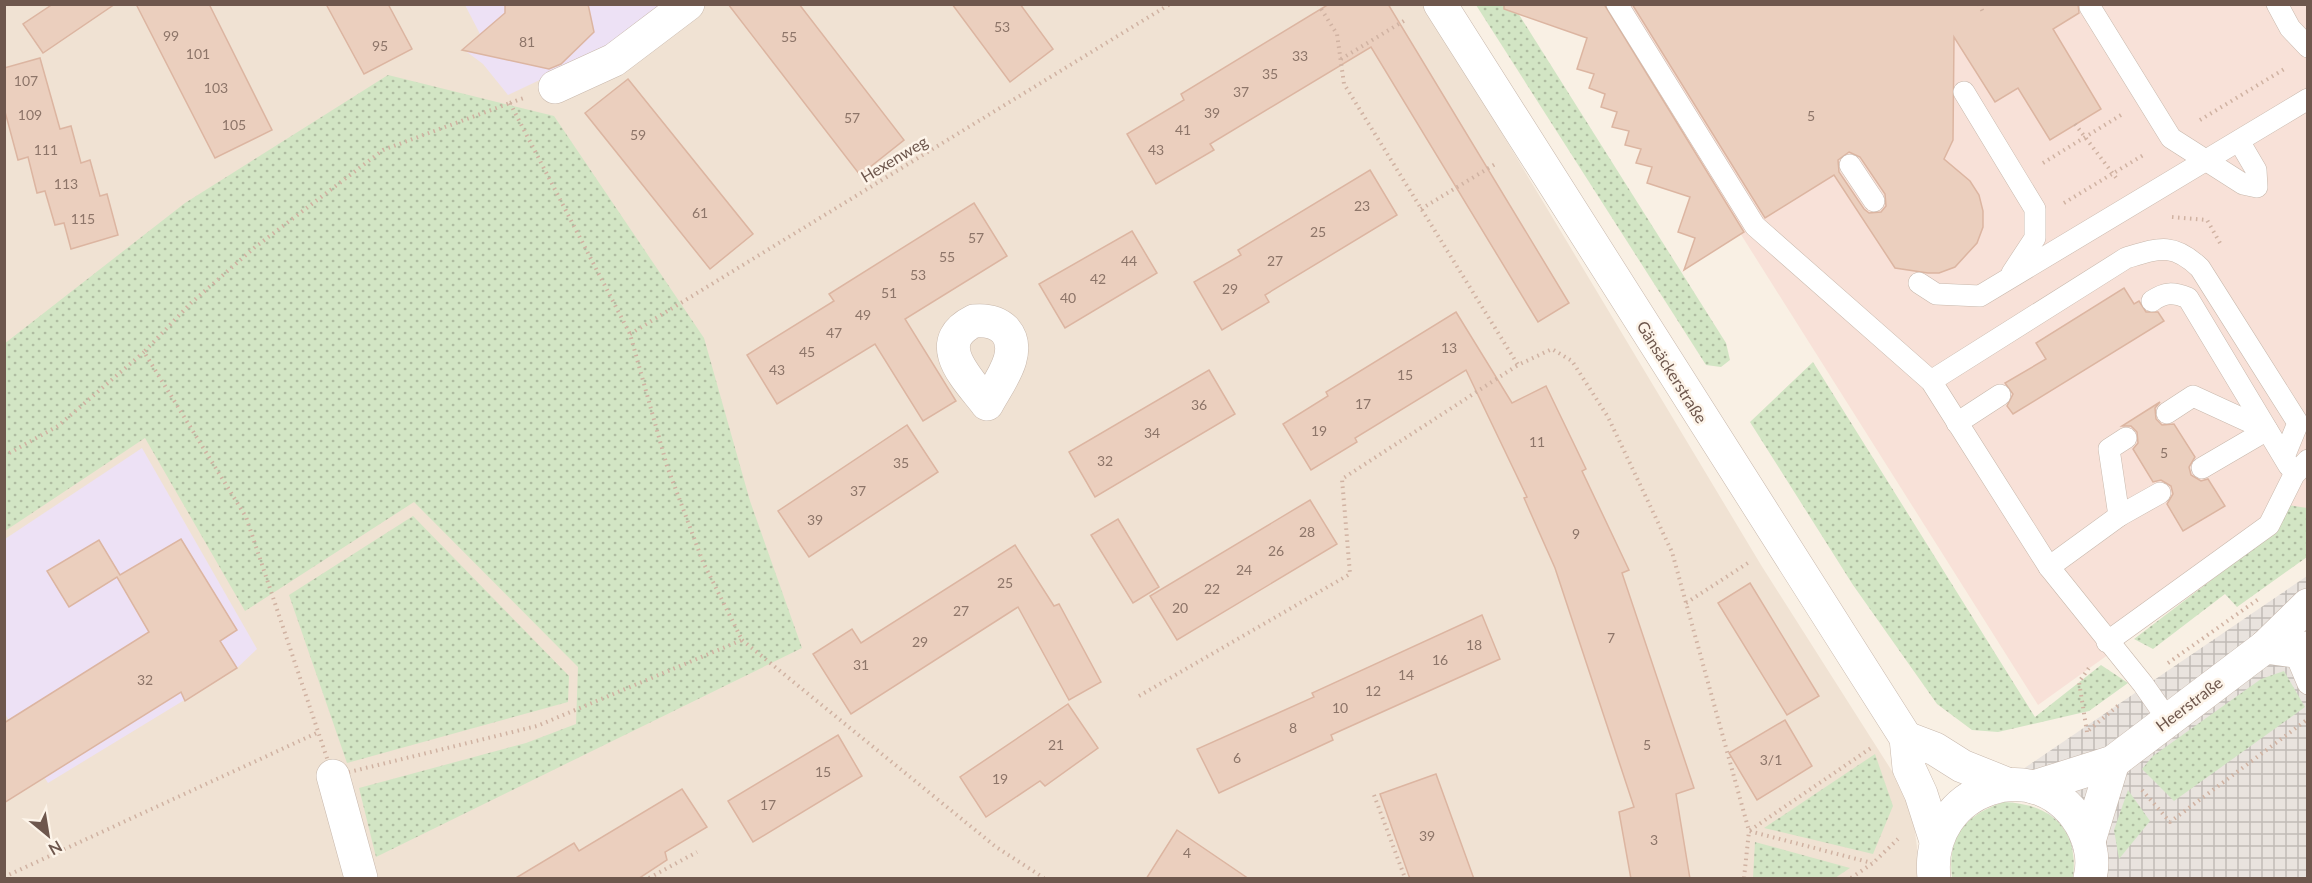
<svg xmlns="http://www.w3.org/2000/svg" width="2312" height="883" viewBox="0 0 2312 883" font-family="Lato,sans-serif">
<defs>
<pattern id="industrial-grid" width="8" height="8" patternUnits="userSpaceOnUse" patternTransform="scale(1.5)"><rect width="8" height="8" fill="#e9e3de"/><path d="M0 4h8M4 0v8" fill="none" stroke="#c1bbb6"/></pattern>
<pattern id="grass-dots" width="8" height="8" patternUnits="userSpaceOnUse" patternTransform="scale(1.5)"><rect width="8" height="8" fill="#d2e5c4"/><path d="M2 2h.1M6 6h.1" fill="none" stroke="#afbca1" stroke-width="1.8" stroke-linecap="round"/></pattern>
</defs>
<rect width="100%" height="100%" fill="#f9f0e4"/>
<polygon fill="#f0e2d3" points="5,4 1425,5 1761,565 1911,801 1921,878 5,878"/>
<polygon fill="#f8e1d8" points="1596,5 2307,5 2307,512 2038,705"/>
<polygon fill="url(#industrial-grid)" points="2307,576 2307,878 2091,878 2046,811 2023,769"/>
<g fill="#ede1f5">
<polygon points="465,5 665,5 597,53 508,95 483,64 463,49 480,34"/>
<polygon points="142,448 257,649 237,668 48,783 5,714 5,539"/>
</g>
<g fill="url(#grass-dots)">
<polygon points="1476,5 1513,5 1726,343 1730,360 1721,367 1706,365"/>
<polygon points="388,75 554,116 704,338 750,501 802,648 376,857 359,788 526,743 576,724 578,667 414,502 245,611 145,438 5,531 4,344 185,203"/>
<polygon points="1813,362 2035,717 2101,665 2128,683 2089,711 1998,732 1972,730 1937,704 1853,585 1750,422"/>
<polygon points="2288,505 2307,508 2307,557 2237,607 2225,594 2153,649 2134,639 2276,531"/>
<polygon points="413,516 569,676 568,702 347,763 289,595"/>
<polygon points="2284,671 2305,707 2174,801 2142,769 2153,756 2261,679"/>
<polygon points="1875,754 1893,806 1873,854 1764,828"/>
<polygon points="2128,790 2150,821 2119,859 2114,830"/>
<path d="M2004,802C2052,804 2079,830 2073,878H1952C1947,836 1965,815 2004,802Z"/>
<polygon points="1755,842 1850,868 1835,878 1753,878"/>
</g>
<g fill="#ebcfbe" stroke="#dcb5a1" stroke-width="1.5" fill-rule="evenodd">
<polygon points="53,4 115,4 43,53 23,24"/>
<polygon points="136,4 209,4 272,130 215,158"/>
<polygon points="326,4 388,4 412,49 364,74"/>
<polygon points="505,4 588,4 594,32 561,64 549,69 462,50 505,13"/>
<polygon points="728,4 799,4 904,140 860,175"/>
<polygon points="952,4 1020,4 1053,49 1010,82"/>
<polygon points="1329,4 1388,4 1569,303 1538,322 1371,47 1210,144 1214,150 1156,184 1127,134 1184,100 1181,94"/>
<polygon points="1504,4 1604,4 1744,232 1684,270 1695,238 1678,232 1690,197 1647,183 1652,167 1636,163 1641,149 1625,145 1629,131 1612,127 1617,112 1601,107 1605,94 1589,88 1594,74 1577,69 1587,38 1504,9"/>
<path d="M1632,4H2078L2079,13L2053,29L2101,109L2050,140L2018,88L1995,102L1954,37L1953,140L1944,159L1970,181L1979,195L1983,211V227L1977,243L1955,267L1939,273H1928L1895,268L1834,175L1765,218ZM1849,152L1860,157L1885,194L1886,206L1881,212L1869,213L1864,209L1839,172L1838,160Z"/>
<polygon points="40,58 60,129 71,126 81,163 90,160 100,196 107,194 118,235 71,249 64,223 55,225 45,191 37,193 28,157 18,160 4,108 4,68"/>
<polygon points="628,79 753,234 710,269 585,113"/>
<polygon points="1370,170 1397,215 1265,295 1269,302 1222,330 1194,282 1241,255 1238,250"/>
<polygon points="974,203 1007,256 905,319 956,401 923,421 875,344 777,404 747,355 834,301 829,294"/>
<polygon points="1132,231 1157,273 1065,328 1039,284"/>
<polygon points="2124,288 2134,304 2139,301 2146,312 2158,312 2164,321 2013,414 2007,406 2013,394 2005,383 2046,359 2036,343"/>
<polygon points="1456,312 1512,403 1546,386 1586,469 1582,471 1629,570 1622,573 1694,788 1676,794 1690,879 1631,879 1619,812 1634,807 1555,568 1524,498 1527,497 1466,370 1355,438 1357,442 1311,470 1283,424 1328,396 1326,392"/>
<polygon points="1209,370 1235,414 1095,497 1069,452"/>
<polygon points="2160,402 2155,408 2156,419 2162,425 2174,424 2195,457 2189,467 2191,475 2201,481 2208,479 2225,506 2183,531 2167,504 2173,494 2171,486 2161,480 2153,482 2133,449 2138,443 2137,432 2131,426 2122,426"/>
<polygon points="907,425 938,472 809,557 778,511"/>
<polygon points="1310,500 1337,544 1177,640 1150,596"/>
<polygon points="1118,519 1159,587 1133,603 1091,535"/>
<polygon points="181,539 237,630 220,641 237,668 185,701 181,692 4,803 4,723 149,632 117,577 69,607 47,571 99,540 120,575"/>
<polygon points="1015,545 1054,606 1059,604 1101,682 1069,700 1018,607 851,714 813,654 852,629 861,643"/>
<polygon points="1750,583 1819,696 1787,715 1718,603"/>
<polygon points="1482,615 1500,659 1331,735 1333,740 1219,793 1197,749 1314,697 1312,693"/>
<polygon points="1068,704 1098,748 1045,786 1040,781 986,817 960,777"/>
<polygon points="1785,720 1812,766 1757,800 1729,753"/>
<polygon points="838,735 862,776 753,842 728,801"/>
<polygon points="1436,774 1474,879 1410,879 1380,794"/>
<polygon points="682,789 707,827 665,852 667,860 638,879 514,879 574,843 579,851"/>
<polygon points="1177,830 1249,879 1146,879"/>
</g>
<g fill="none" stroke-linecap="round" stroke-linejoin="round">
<defs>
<g id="service">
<polyline points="1617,4 1755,226 1931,381 2049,567 2143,684 2168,720"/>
<polyline points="2277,4 2290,28 2308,47"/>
<polyline points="2090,7 2171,138 2243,184 2257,187 2256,170 2239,141"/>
<polyline points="1964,92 2035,209 2035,238 2012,273"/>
<polyline points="1850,165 1874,201"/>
<polyline points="1919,283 1936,294 1980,296 2308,99"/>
<path d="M2152,301C2165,292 2173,292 2188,298L2289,466"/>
<path d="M1931,381L2126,258C2159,248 2173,242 2200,268L2298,423L2284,457"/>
<polyline points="2167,413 2193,396 2267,430"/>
<polyline points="1957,423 2000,395"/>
<polyline points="2202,468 2267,430"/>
<polyline points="2119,516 2109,449 2126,438"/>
<polyline points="2049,567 2119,516 2160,493"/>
<polyline points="2107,642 2269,525 2294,475 2308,460"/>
<polyline points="2294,651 2308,684"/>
</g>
<g id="minor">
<polyline points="1440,4 1906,738 1909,768 1921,794 1936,841"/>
<polyline points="555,87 614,60 688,4"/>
<path d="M974,321C985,320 996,321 1005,330C1024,352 998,383 987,404C969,380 929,343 974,321Z"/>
<polyline points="2265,647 2294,651 2308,648"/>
<polyline points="1906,738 1935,749 1962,766 2007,784"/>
<polyline points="333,776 361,878"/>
<polyline points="2034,787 2113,762 2265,647 2308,605"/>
<polyline points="2089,841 2113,762"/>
<path d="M1934,878C1924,787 2042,747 2084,830C2091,845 2094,862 2090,878"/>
</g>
</defs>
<use href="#service" stroke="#c8b8ac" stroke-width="22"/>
<use href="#minor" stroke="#c8b8ac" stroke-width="34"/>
<g stroke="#d0b2a2" stroke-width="4" stroke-dasharray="1.5 4.5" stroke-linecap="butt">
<polyline points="1318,4 1337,34 1344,84 1518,365 1552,349 1572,361 1608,417 1672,552 1749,831 1871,748"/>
<polyline points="1979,4 1983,12"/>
<polyline points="1988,4 1990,8"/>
<polyline points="1341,59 1407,19"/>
<polygon points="510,103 630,334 667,466 703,562 742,640 537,726 333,776 246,517 144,352 191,303 254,248 383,150"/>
<polyline points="510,103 524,98"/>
<polyline points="2200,120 2286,68"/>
<polyline points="2075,124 2117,179"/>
<polyline points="2043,163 2121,115"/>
<polyline points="2064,203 2145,154"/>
<polyline points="1421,209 1497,163"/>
<polyline points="2172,217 2207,220 2220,243"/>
<polyline points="630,334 1170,4"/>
<polyline points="4,456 58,426 144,352"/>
<polyline points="1686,603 1751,561"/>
<polyline points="742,640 996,847 1044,878"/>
<polyline points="2168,663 2260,598"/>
<polyline points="1139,696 1350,574 1342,479 1518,365"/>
<polyline points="2089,730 2120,704"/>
<polyline points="2087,732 2079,682 2091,665"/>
<polyline points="2142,790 2170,822 2308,719"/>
<polyline points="1374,795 1405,878"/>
<polyline points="4,877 319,732"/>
<polyline points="649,878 697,852"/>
<polyline points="1744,878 1749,831 1872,863"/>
<polyline points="1851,878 1873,863 1898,839"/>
</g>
<use href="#service" stroke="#fff" stroke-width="21"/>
<use href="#minor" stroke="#fff" stroke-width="33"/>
</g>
<g text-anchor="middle" stroke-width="5" stroke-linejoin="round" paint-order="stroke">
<g font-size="14" fill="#8d7569">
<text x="1002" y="32">53</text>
<text x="171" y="41">99</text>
<text x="789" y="42">55</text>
<text x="527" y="47">81</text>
<text x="380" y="51">95</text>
<text x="198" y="59">101</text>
<text x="1300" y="61">33</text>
<text x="1270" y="79">35</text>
<text x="26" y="86">107</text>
<text x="216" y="93">103</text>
<text x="1241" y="97">37</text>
<text x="1212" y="118">39</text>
<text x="30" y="120">109</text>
<text x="1811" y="121">5</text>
<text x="852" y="123">57</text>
<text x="234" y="130">105</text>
<text x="1183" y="135">41</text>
<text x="638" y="140">59</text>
<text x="46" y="155">111</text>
<text x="1156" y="155">43</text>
<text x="66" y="189">113</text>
<text x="1362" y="211">23</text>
<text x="700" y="218">61</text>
<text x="83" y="224">115</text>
<text x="1318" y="237">25</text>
<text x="976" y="243">57</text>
<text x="947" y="262">55</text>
<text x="1129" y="266">44</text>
<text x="1275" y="266">27</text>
<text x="918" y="280">53</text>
<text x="1098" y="284">42</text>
<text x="1230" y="294">29</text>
<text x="889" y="298">51</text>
<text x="1068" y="303">40</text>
<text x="863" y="320">49</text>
<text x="834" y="338">47</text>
<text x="1449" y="353">13</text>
<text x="807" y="357">45</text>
<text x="777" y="375">43</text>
<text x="1405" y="380">15</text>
<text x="1363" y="409">17</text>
<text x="1199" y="410">36</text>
<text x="1319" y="436">19</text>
<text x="1152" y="438">34</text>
<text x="1537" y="447">11</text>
<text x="2164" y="458">5</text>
<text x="1105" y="466">32</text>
<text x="901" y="468">35</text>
<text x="858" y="496">37</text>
<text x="815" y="525">39</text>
<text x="1307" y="537">28</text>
<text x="1576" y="539">9</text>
<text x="1276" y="556">26</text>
<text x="1244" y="575">24</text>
<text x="1005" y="588">25</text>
<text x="1212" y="594">22</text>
<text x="1180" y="613">20</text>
<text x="961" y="616">27</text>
<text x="1611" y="643">7</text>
<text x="920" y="647">29</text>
<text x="1474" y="650">18</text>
<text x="1440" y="665">16</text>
<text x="861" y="670">31</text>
<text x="1406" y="680">14</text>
<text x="145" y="685">32</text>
<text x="1373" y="696">12</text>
<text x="1340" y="713">10</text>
<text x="1293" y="733">8</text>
<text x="1056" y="750">21</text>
<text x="1647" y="750">5</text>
<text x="1237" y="763">6</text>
<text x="1771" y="765">3/1</text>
<text x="823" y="777">15</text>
<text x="1000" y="784">19</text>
<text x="768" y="810">17</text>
<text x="1427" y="841">39</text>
<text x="1654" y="845">3</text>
<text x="1187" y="858">4</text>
</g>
<g font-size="16" fill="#6e574d" stroke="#fdf4e9">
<text transform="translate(894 159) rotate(-31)" y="6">Hexenweg</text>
<text transform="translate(1672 372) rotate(58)" y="6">Gänsäckerstraße</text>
<text transform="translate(2189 704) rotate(-37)" y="6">Heerstraße</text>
</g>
</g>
<rect width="2312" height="883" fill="none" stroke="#6e574d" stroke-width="12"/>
<g transform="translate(48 835) rotate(150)" stroke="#fdf4e9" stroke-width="4.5" paint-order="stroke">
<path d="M0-4.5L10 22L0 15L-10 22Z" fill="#6e574d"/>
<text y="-9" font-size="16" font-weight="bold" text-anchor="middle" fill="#6e574d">N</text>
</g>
</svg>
